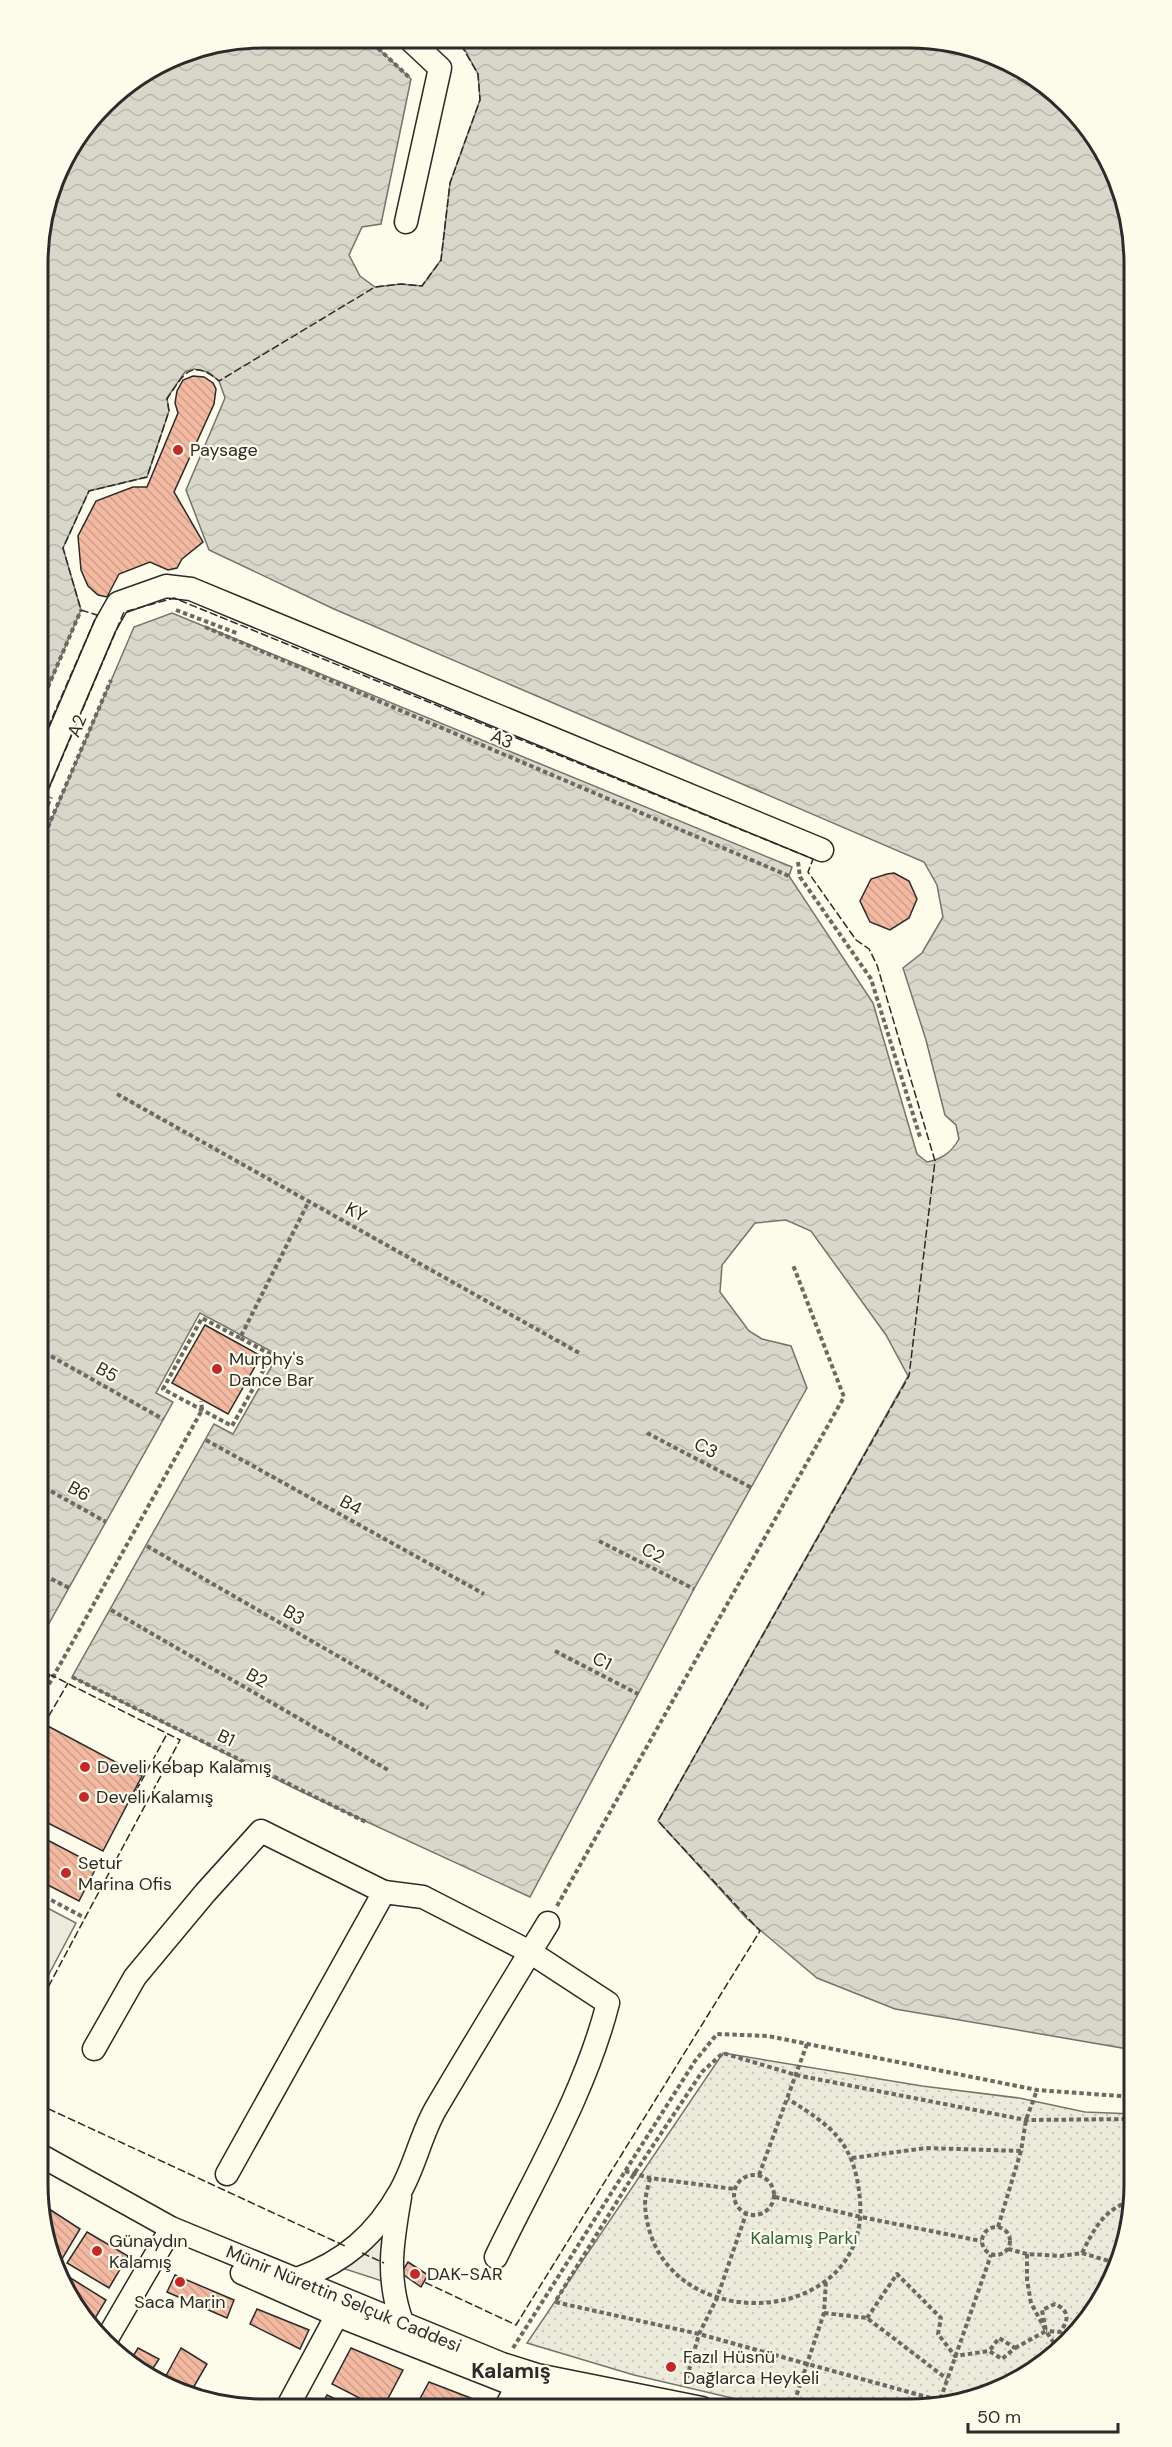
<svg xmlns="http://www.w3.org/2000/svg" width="1172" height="2447" viewBox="0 0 1172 2447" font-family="'DM Sans',sans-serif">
<defs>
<pattern id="park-dots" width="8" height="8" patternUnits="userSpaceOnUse" patternTransform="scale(1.5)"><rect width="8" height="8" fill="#ecebdb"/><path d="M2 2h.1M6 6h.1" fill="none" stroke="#cbcabc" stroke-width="1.8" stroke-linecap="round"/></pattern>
<pattern id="water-waves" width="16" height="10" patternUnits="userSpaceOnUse" patternTransform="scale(1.5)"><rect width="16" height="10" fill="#d8d7c9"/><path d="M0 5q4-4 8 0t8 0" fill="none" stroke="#bab9ad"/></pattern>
<pattern id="building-back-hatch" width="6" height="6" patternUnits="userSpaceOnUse" patternTransform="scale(1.5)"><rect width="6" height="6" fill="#f2b8a0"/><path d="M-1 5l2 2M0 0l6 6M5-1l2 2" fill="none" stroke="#d09e8a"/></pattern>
</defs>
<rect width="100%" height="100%" fill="#fdfbea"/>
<polygon fill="#ecebdb" stroke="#74746e" stroke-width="1.5" points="386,2225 382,2281 342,2268"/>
<polygon fill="url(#park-dots)" stroke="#74746e" stroke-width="1.5" points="723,2053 922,2086 1019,2098 1085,2112 1134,2114 1134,2199 1117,2270 1088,2321 1034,2372 968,2402 909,2409 779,2409 634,2375 527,2343"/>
<polygon fill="#eceadb" stroke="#74746e" stroke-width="1.5" points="38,1903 76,1923 38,1995"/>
<path fill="url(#water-waves)" stroke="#74746e" stroke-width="1.5" d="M263,38H367L411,79L381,224L362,227L349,255L360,276L375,287L401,284L422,286L441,260L450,183L480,100L478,74L461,43L455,39L952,42L1009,61L1058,94L1104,150L1127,204L1134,263V2050L895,2009L817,1978L747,1919L658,1821L908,1376L886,1335L811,1231L786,1220L755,1223L722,1265L720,1292L749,1331L762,1339L791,1346L807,1388L694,1589L530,1897L300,1791L72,1677L214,1424L233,1434L278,1355L200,1313L156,1393L173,1402L38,1643L39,849L134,627L172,613L792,867L789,876L873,1003L917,1154L927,1162C942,1159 951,1153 959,1139L956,1125L945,1115L926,1040L903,968L922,953L943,917L937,885L924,862L334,609L209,550L186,490L225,398L219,381L208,372L194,369L185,372L167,398L169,411L147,477L89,491L63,548L81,610L39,708V234L61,163L114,94L177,55Z"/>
<g fill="url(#building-back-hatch)" stroke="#2b2b2b" stroke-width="1.5">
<polygon points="193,376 204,377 213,383 216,389 214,404 174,492 203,542 182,559 177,568 168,570 150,562 119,574 107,597 98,595 88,586 81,570 78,536 96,501 133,487 147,487 178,413 175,403 177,391 183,380"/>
<polygon points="894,873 909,881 917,899 909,918 890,930 870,922 860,901 871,879 887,874"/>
<polygon points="205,1325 261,1356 228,1414 172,1383"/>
<polygon points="38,1668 50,1675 38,1697"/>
<polygon points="44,1724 142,1776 103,1851 38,1818 38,1734"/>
<polygon points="38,1835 97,1866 79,1901 38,1880"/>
<polygon points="40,2203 80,2229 62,2259 49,2251 45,2243"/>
<polygon points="87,2232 128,2256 109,2288 67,2263"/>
<polygon points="408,2262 428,2275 421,2287 401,2273"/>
<polygon points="56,2269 106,2300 91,2325 68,2297"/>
<polygon points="175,2275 234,2300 227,2318 167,2292"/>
<polygon points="257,2309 309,2330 300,2349 250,2324"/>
<polygon points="138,2348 159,2359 148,2376 129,2363"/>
<polygon points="181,2348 207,2364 189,2395 161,2385"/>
<polygon points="351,2348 403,2370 384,2406 375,2406 332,2384"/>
<polygon points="429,2382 481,2402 478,2407 416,2406"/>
<polygon points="327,2395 350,2406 321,2406"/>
</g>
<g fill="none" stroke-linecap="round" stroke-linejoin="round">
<defs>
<g id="minor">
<polyline points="406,222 440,68 408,38"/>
<polyline points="39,781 105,626 118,603 166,586 191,589 822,850"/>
<polyline points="94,2049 135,1977 205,1893 261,1831 384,1892"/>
<path id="s1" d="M38,2154L171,2228L502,2364L537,2375L702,2408"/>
<path d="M227,2174L384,1892L423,1897L530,1952L608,2003C585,2093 536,2174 496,2257"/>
<path d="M400,2197C392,2243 386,2278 402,2322"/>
<polyline points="242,2273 337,2315 517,2386 600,2408"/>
<path d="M297,2279C344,2262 376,2235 401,2190C415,2165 421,2135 435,2110C472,2047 510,1985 548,1923"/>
<polyline points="105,2342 165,2239"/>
<polyline points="288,2406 337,2315"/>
<polyline points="506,2407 517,2386"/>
</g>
</defs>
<use href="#minor" stroke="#2b2b2b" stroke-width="25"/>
<g stroke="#6a6964" stroke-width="4" stroke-dasharray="4.5 3" stroke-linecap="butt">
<polyline points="367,38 411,79"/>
<polyline points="176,610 239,634"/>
<polyline points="205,627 789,876"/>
<polyline points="39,708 81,610"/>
<polyline points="39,826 51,797"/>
<polyline points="39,848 111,680"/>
<polyline points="798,862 800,877 871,979 920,1137"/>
<polyline points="117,1094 581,1354"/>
<polyline points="240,1338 202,1318 163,1389 232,1426 272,1355 240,1338 309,1201"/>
<polyline points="38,1349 163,1419"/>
<polyline points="647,1433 752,1488"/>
<polyline points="206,1440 484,1594"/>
<polyline points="38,1484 106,1522"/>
<polyline points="599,1541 694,1589"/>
<polyline points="147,1546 428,1708"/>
<polyline points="38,1572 69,1588"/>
<polyline points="111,1610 390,1771"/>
<polyline points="555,1651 638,1694"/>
<polyline points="72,1677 368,1823"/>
<polyline points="38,1704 202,1410 201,1401"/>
<polyline points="38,1893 85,1918"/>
<polyline points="557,1906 844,1397 793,1265"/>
<polyline points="852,2158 926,2148 1021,2151"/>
<polyline points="625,2171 650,2178 734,2189"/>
<circle cx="754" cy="2195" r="20"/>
<polyline points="759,2175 807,2044"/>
<path d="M650,2178C648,2187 645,2197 645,2205C653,2341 871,2332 860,2200C855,2143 833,2127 788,2099"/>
<polyline points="775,2197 861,2217 981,2241"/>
<circle cx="996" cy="2241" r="14"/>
<polyline points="998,2227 1021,2151 1026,2120 1037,2090"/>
<polyline points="1008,2249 1027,2254 1061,2256 1082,2253 1119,2264"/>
<path d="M1082,2253C1095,2227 1105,2208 1134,2200"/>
<path d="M1027,2254V2280L1031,2303L1046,2331L1042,2310L1055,2304C1070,2311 1069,2320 1060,2332L1046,2331"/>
<polyline points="824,2313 867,2318 947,2379"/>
<polyline points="867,2318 897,2274 941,2318 938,2334 955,2356 989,2351 1002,2359 1015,2348 999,2338 989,2351"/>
<polyline points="513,2348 695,2061 717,2034 768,2036 1037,2090 1134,2097"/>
<polyline points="1015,2348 1046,2331 1058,2349"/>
<polyline points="685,2385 699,2334 717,2298 746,2214"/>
<polyline points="952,2404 699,2334 555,2302 634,2174 702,2072 723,2053 796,2075 1026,2120 1134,2119"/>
<polyline points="938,2406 991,2255"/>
<polyline points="792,2409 824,2313 826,2281"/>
</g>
<use href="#minor" stroke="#fdfbea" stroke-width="22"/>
<g stroke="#2b2b2b" stroke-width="1.5" stroke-dasharray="8 3" stroke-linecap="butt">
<path d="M39,748L97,615L81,610L63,548L89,491L147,477L169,411L167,399C183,375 191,357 219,381L375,287L401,284L422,286L441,260L450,183L480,100L478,74L460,43L455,39"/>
<polyline points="39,812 124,612 174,598 813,859 808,872 856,940 869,949 877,965 935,1161 909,1376 658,1821 760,1931 516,2325 422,2281"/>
<polyline points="43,1726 68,1683"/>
<polyline points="136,1791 167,1734"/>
<polyline points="38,2006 180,1740 51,1675"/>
<polyline points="38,2104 345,2246"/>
<polyline points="362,2253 384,2263"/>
</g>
</g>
<g fill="#c62828" stroke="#fdfbea" stroke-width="2">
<circle cx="178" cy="450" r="6"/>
<circle cx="217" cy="1369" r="6"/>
<circle cx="85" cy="1767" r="6"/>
<circle cx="84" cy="1797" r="6"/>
<circle cx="66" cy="1873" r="6"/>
<circle cx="97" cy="2251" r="6"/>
<circle cx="415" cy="2274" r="6"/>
<circle cx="180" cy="2282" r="6"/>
<circle cx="671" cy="2367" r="6"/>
</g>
<g text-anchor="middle" stroke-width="4.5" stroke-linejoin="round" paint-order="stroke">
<g font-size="18" fill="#2b2b2b" stroke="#fdfbea" text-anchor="start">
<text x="190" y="456">Paysage</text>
<text x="229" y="1365">Murphy's<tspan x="229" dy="21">Dance Bar</tspan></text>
<text x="97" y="1773">Develi Kebap Kalamış</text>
<text x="96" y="1803">Develi Kalamış</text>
<text x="78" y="1869">Setur<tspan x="78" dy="21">Marina Ofis</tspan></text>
<text x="109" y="2247">Günaydın<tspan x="109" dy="21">Kalamış</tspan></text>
<text x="427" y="2280">DAK-SAR</text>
<text x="180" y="2308" text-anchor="middle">Saca Marin</text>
<text x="683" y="2363">Fazıl Hüsnü<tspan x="683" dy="21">Dağlarca Heykeli</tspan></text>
</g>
<g font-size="18" fill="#2b2b2b" stroke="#fdfbea">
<text transform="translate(77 726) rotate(-67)" y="6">A2</text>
<text transform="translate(502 739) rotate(23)" y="6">A3</text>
<text transform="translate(356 1212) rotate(29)" y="6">KY</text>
<text transform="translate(107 1372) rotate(29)" y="6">B5</text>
<text transform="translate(706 1448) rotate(28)" y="6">C3</text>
<text transform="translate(79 1491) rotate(29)" y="6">B6</text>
<text transform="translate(351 1505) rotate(29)" y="6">B4</text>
<text transform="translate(653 1553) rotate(27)" y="6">C2</text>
<text transform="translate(294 1615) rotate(30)" y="6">B3</text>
<text transform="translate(602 1661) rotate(28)" y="6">C1</text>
<text transform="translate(257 1678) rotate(30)" y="6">B2</text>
<text transform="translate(226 1738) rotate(26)" y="6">B1</text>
<text dy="6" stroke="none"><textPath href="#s1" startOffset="339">Münir Nürettin Selçuk Caddesi</textPath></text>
</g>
<g font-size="18" fill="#34623c" stroke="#fdfbea">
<text x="804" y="2244">Kalamış Parkı</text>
</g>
<g font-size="21" font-weight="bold" fill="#2b2b2b" stroke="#fdfbea">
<text x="511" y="2378">Kalamış</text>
</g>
</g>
<path d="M0 0H1172V2447H0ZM263 48H909A215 215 0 0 1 1124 263V2184A215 215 0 0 1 909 2399H263A215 215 0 0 1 48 2184V263A215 215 0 0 1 263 48Z" fill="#fdfbea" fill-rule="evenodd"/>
<path fill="none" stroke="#2b2b2b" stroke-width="3" d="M263 48H909A215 215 0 0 1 1124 263V2184A215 215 0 0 1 909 2399H263A215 215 0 0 1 48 2184V263A215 215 0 0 1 263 48Z"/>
<path d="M968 2423v9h150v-9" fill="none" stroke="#2b2b2b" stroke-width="3"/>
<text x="977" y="2423" font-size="18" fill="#2b2b2b" stroke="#fdfbea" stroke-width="4.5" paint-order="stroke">50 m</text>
</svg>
